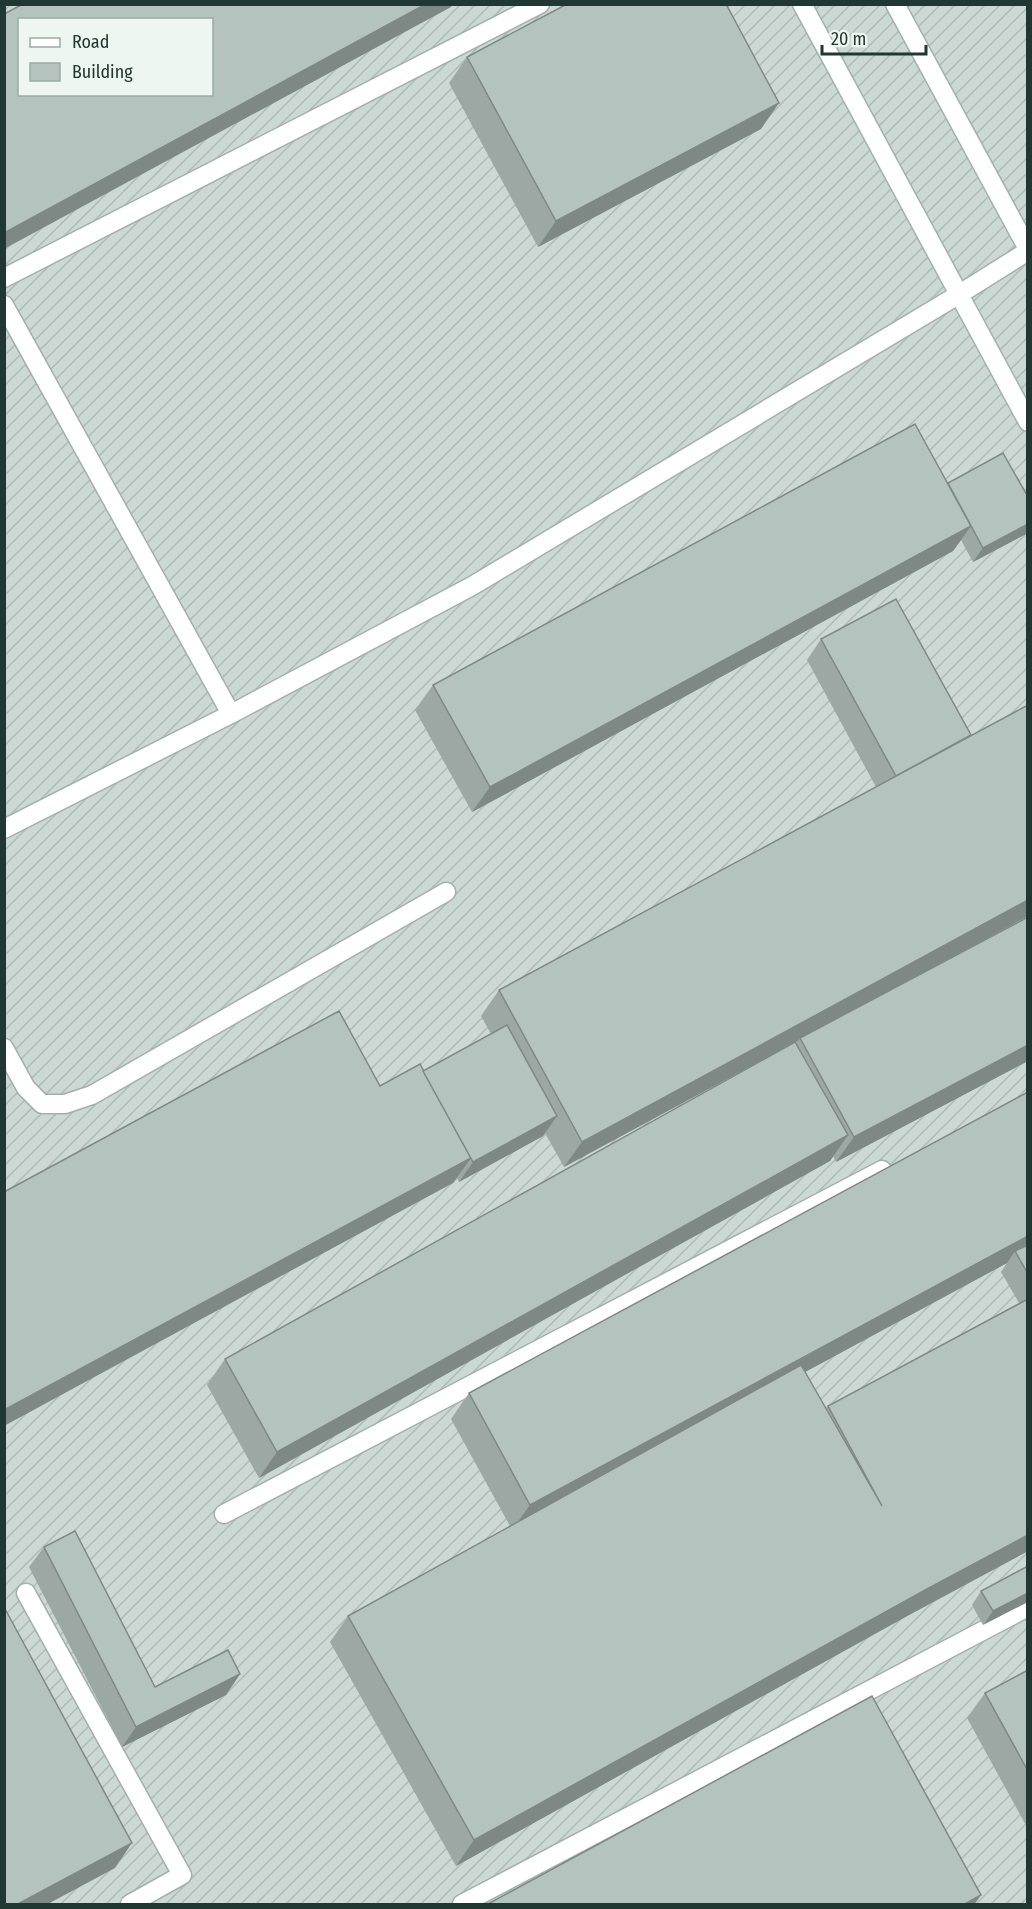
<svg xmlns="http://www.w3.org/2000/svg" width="1032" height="1909" viewBox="0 0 1032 1909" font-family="'Fira Sans Condensed',sans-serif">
<defs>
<pattern id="industrial-furrows" width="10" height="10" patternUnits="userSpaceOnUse" patternTransform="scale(1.5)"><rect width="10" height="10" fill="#ccd8d3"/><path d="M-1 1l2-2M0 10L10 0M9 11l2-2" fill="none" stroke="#afbab6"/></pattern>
</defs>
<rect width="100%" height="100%" fill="#dee9e4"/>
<path fill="url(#industrial-furrows)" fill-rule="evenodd" d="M5,5H1027V1904H5ZM20,20H212V94H20Z"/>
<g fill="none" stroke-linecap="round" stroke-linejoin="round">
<defs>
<g id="lane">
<polyline points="4,278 540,4"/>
<polyline points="4,305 231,714"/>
<polyline points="4,1048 26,1088 42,1104 65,1104 92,1095 446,892"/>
<polyline points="224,1514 882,1170"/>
<polyline points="26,1593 182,1875 130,1904"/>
<polyline points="462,1904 1028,1607"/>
</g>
<polyline id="street" points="4,829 231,714 472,586 958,295 1028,251"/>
<g id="secondary">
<polyline points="802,4 1028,422"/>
<polyline points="895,4 1028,249"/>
</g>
</defs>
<use href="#lane" stroke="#a2b0ab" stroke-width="21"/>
<use href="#street" stroke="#a2b0ab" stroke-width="21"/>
<use href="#secondary" stroke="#9eb3ac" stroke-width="21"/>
<use href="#lane" stroke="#fff" stroke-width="18"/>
<use href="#street" stroke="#fff" stroke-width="18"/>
<use href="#secondary" stroke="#fff" stroke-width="18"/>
</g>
<g fill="#9ba8a3" fill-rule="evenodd">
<polygon points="467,57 761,129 538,247 449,83"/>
<polygon points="948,483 1028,497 1028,533 973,562 961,540 953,551 472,812 415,710 433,685"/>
<polygon points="896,599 942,963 1028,917 1028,1061 836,1162 833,1156 830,1161 259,1478 207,1385 225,1359 770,1056 564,1167 545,1133 543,1136 459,1182 457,1178 453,1183 380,1086 423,1071 491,1034 481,1016 499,990 876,787 807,660 821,639"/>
<path d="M1028,1092V1551L909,1615L456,1866L330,1642L348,1616L510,1526L451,1419L469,1393ZM1007,1263L1001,1272L1019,1303L828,1406L826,1408L805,1372Z"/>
<polygon points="44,1547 155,1687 240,1674 226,1695 122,1747 29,1567"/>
<polygon points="1028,1566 983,1625 972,1605 981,1591"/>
<polygon points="1028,1670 1028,1829 967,1718 985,1693"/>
</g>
<g fill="#7e8884">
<polygon points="426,4 452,4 451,7 4,249 4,233"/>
<polygon points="779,103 761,129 538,247 556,221"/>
<polygon points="1028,524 1028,533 973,562 983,548"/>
<polygon points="971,526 953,551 472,812 490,787"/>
<polygon points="1028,900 1028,916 801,1039 800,1038 799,1040 564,1167 582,1142"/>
<polygon points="1028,1045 1028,1061 836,1162 854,1137"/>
<polygon points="557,1116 543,1136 459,1182 473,1162"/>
<polygon points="848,1135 830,1161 259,1478 277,1452"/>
<polygon points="471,1158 453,1183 4,1426 4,1410"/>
<polygon points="1028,1236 1028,1252 1015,1251 1007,1263 512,1530 530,1505"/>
<polygon points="1028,1535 1028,1551 909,1615 456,1866 474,1840 927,1589"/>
<polygon points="1028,1593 1028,1602 983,1625 993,1611"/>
<polygon points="240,1674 226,1695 122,1747 136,1727"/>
<polygon points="132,1843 115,1868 46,1905 16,1905"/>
<polygon points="981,1895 974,1905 963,1905"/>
</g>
<g fill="#b4c3bd" stroke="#7e8884" stroke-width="1.5" fill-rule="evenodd">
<path d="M23,4H426L4,233V14ZM20,20H212V94H20Z"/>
<polygon points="567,4 726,4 779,103 556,221 467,57"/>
<polygon points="915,424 971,526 490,787 433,685"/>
<polygon points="1003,453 1028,497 1028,524 983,548 948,483"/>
<polygon points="896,599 971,735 896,776 821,639"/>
<polygon points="1028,705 1028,900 582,1142 499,990"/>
<polygon points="1028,917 1028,1045 854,1137 800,1038"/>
<polygon points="339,1011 380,1086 420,1064 471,1158 4,1410 4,1192"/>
<polygon points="507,1025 557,1116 473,1162 423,1071"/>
<polygon points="795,1042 848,1135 277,1452 225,1359"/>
<polygon points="1028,1092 1028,1236 530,1505 469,1393"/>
<polygon points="1028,1245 1028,1274 1015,1251"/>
<polygon points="1028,1299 1028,1535 927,1589 474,1840 348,1616 801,1365 882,1506 828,1406"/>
<polygon points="75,1531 155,1687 228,1650 240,1674 136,1727 44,1547"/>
<polygon points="1028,1566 1028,1593 993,1611 981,1591"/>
<polygon points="4,1607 132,1843 16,1905 4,1905"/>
<polygon points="1028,1670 1028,1771 985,1693"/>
<polygon points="872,1696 981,1895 963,1905 486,1905"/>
</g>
<rect width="1032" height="1909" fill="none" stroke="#213731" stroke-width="12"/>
<rect x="18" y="18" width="195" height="78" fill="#eef6f2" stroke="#9caaa5" stroke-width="1.5"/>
<rect x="30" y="38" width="30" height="9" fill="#ffffff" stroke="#9caaa5" stroke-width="1.5"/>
<text x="72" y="48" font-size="18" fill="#213731">Road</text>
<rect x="30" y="63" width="30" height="18" fill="#b4c3bd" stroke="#9caaa5" stroke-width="1.5"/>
<text x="72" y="78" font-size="18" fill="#213731">Building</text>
<path d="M822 45v9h104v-9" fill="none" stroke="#213731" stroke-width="3"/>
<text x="831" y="45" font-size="18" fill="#213731" stroke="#eef6f2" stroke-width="4.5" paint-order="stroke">20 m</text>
</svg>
